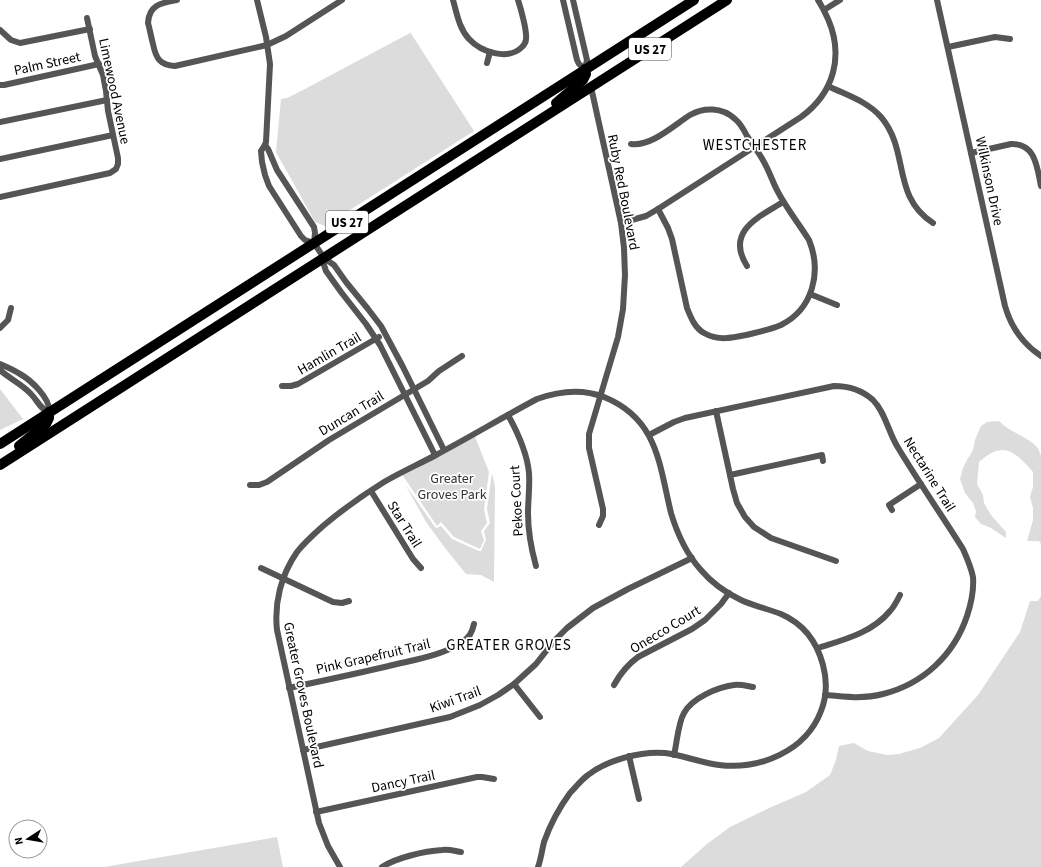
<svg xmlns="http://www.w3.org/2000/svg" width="1041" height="867" viewBox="0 0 1041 867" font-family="'Source Sans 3',sans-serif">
<rect width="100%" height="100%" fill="#fff"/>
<g fill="#dcdcdc">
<polygon points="410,32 474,131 325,226 315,222 276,152 281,99 287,98 303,90 410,33"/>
<polygon points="0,389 23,419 0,430"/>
<path d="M999,421C1009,432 1027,436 1037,447C1039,450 1040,453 1041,456V544L1039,541H1027L1033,520V508L1030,497L1033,487V472C1014,451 1004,440 979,462L977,484L983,495L984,503L991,515L1006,532V538L991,528L981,524L975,517L976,511L973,503L965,493L960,479L963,468L967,460L973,450L975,440L981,426L987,422Z"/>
<polygon points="474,434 489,472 484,509 487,523 481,531 484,540 480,549 454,537 441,522 437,526 401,473"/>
<polygon points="492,473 495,487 494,582 481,575 466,574 445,548 426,522 405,484 435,527 437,528 441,526 452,539 479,551 481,551 486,540 484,531 490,523 487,509"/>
<polygon points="1041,596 1041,867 681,867 707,844 730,827 767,809 806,792 830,775 836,760 839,746 854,743 868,751 887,755 899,754 920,748 939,738 978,695 1020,632 1030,601 1038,601"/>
<polygon points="277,837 283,867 104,867"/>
</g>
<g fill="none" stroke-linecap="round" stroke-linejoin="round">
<g stroke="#555" stroke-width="6">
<path d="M177,0C162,3 149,4 148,23C150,30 151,37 153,44C156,59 160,65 175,66L267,45L286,36L342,0"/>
<polyline points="257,0 266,37 270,64 266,142 265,145 261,151 262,162 265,175 269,186 301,236 305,240 314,243"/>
<path d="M453,0C457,14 459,28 469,39C481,52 508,61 522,47C524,45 526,42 526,39C527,31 521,9 518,0"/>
<polyline points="563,0 577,60 579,64 585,69 587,60 573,0"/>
<path d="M937,0L1005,306C1011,327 1023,344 1041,356"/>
<polyline points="824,10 840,0"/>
<polyline points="0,30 11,40 20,43 90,29"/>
<polyline points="948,47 995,37 1010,39"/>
<polyline points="487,63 490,52"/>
<polyline points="0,85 4,85 99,64"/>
<path d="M828,86C846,95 867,101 881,117C910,151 891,196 933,223"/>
<polyline points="591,87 621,223 624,248 625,275 623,309 618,337 589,434 589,448 603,509 603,516 599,525"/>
<polyline points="0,122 107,100"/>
<path d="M631,144C651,147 674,125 690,115C704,107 722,107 735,119C740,123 744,130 747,136C753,145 760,154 765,164C770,173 773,183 778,192C787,209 799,224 809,240C822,272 813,309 781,325C770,330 758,332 746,335C732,338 718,341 704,333C695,328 691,318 687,308L672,239L668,228L658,209"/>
<polyline points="265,145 268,149 277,170 314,227 315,233 314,243"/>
<path d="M971,153L1011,144C1036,143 1037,168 1041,186"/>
<polyline points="0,159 113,135"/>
<polyline points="0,197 110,173 116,169 118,164 118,158 108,111 106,91 103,75 95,56 87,18"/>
<path d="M621,223L646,216L658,209L801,117C834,93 844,56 828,19C825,12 822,6 818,0"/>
<polyline points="314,243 324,258 334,265 346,282 368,309 381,326 403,367 444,450"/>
<polyline points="324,258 324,265 326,271 341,292 366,324 380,345 435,455"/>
<path d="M747,266C725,231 759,217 783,202"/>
<polyline points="810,294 837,305"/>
<polyline points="0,328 8,320 11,308"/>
<path d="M0,364C7,367 14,370 20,374C31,380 51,399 49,412C41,410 37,400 31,394C22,384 10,379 0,370"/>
<polyline points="282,386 291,386 298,384 379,337"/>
<polyline points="716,411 733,489 737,503 745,517 754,527 771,538 836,561"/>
<path d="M508,415C518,433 527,452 529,473C530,487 528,500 528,513C528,531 531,548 536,566"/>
<path d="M649,435L674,422L685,418L834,386C849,386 862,390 873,400C885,412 888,431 897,446C918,481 941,514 963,549C967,558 971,567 973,577C974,590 971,604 967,616C954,655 923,684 883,694C864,699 845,697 825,695"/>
<polyline points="730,475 822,455 823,461"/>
<polyline points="250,485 259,485 267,482 329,440 428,381 439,371 462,356"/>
<polyline points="371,491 413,559 421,568"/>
<polyline points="892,510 889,505 921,484"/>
<polyline points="261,568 333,602 342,603 349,601"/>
<path d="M818,648C843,640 872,633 890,611C894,607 897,601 900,595"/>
<polyline points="514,684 540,717"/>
<path d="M614,685C620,674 627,665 638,657L692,629L705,620L721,604L729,593"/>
<path d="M289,688C325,680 361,673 397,664C418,659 442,655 461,643C469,638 472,633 474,624"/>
<polyline points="303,750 450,717 480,705 498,695 514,684 536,664 554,641 567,628 593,608 628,589 692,558"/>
<path d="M674,755C677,743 678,723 684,713C692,698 718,687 734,685C740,684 747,686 753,687"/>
<polyline points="629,756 639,799"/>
<polyline points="316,812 477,777 482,777 494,779"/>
<path d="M340,867L328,846L319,823L277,630C274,603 281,575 297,552C304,543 314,534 323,526C342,510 363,495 384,482C401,472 419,464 436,455C470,437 503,417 537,399C559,391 581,388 604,397C658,419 659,464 671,513C677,533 686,553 700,569C711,582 726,593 741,600C754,606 768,609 781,614C804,624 817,642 823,665C827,680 827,696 821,711C806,751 760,770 719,765C701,763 683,755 665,753C641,751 607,760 588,775C581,780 576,787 570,793C559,808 550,825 544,842C542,850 541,859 538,867"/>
<path d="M382,867C396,858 424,851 442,850C448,849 455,851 461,852"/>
</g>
<g stroke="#000" stroke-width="10">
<polyline points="556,103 583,80 586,74 585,69"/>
<polyline points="0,444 694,0"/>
<polyline points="19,446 46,424 49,418 49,412"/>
<polyline points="0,465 727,0"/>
</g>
</g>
<g text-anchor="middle" stroke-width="3.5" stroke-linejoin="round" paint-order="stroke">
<g fill="#fff" stroke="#4c4c4c" stroke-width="1">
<rect x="629" y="38" width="42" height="22" rx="3"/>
<rect x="326" y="211" width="42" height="22" rx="3"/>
</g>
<g font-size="13" font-weight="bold" fill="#000">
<text x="650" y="54">US 27</text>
<text x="347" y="227">US 27</text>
</g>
<g font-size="14" fill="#000" stroke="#fff">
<text transform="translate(47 63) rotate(-12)" y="5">Palm Street</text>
<text transform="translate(115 91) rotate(78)" y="5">Limewood Avenue</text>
<text transform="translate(990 181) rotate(78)" y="5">Wilkinson Drive</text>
<text transform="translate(624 192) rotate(79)" y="5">Ruby Red Boulevard</text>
<text transform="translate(329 353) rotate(-30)" y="5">Hamlin Trail</text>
<text transform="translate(351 413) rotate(-31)" y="5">Duncan Trail</text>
<text transform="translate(930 474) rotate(58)" y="5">Nectarine Trail</text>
<text transform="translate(516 501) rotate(-93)" y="5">Pekoe Court</text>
<text transform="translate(405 524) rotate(58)" y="5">Star Trail</text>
<text transform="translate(665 629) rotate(-31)" y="5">Onecco Court</text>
<text transform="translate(373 656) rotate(-13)" y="5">Pink Grapefruit Trail</text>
<text transform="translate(304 695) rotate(78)" y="5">Greater Groves Boulevard</text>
<text transform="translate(455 699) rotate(-20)" y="5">Kiwi Trail</text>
<text transform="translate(403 781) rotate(-12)" y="5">Dancy Trail</text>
</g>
<g font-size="14" fill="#333" stroke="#fff">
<text x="452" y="483">Greater<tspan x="452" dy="16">Groves Park</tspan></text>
</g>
<g font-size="15" letter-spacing="1" fill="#000" stroke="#fff">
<text x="755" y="150">WESTCHESTER</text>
<text x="509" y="650">GREATER GROVES</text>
</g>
</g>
<g transform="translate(28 839) rotate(258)"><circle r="19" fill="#ffffff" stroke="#999999"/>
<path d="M0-3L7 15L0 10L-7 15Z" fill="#000000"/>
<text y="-6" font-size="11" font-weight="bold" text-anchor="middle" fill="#000000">N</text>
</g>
</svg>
